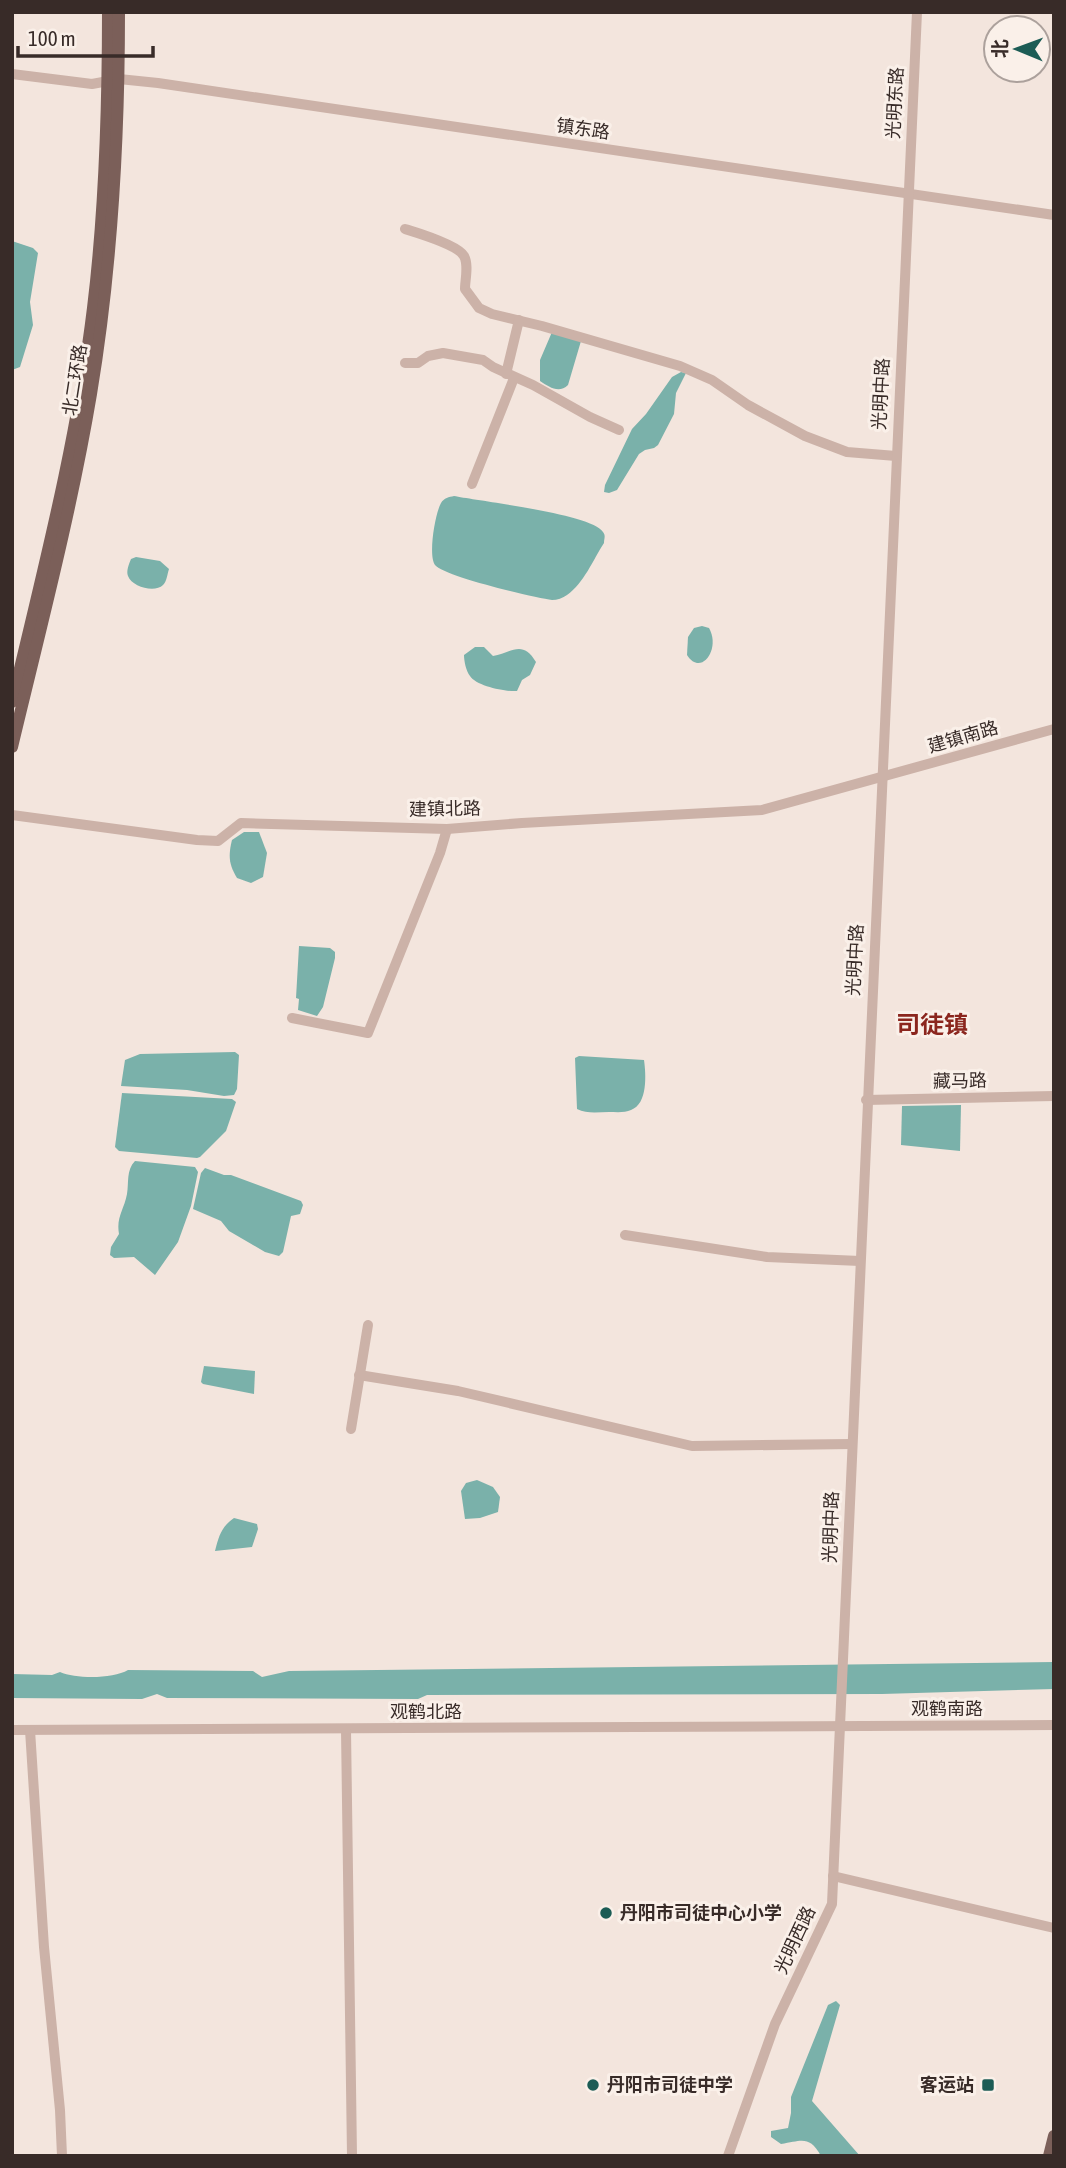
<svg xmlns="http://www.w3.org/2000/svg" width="1066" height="2168" viewBox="0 0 1066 2168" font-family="'Asap Condensed','Noto Sans SC',sans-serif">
<rect width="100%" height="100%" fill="#f3e5dd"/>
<g fill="#7ab1aa">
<polygon points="12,241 33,248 38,253 30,302 33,325 20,367 12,370"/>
<path d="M552,332L581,341L568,385C559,394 549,387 540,381V360Z"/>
<polygon points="681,372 686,373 676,393 674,414 658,445 654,448 645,450 639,454 617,490 609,493 604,492 605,485 632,429 646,414 672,377"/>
<path d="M454,496C479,501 592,514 603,532C606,536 604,538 604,543C593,560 584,583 567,595C563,598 557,600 552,600C535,598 443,576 435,565C428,555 435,514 441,503C444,498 449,497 454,496Z"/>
<path d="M136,557L160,561L169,569C167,575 167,581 163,585C155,593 132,587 128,576C126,571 129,564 131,559Z"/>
<path d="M702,626L709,628C721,649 701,677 687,655L688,637L694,628Z"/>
<path d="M475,647H484L493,656C510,654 522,638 536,662L530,675L522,680L517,691C506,692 476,686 470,676C466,671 464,661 464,655Z"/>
<path d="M244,832H259L267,853L263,877L251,883L237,878C229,865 228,856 232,840Z"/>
<polygon points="299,946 330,948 335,952 335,958 323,1007 317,1016 298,1010 299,999 296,998"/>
<polygon points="235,1052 239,1055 237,1089 234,1095 224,1096 187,1090 121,1086 125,1060 140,1054"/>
<path d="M579,1056L644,1060C646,1074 648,1104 631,1110C625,1113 616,1112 609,1112C598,1112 587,1114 577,1109L575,1058Z"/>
<polygon points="122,1093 232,1099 236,1102 226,1131 200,1157 197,1158 119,1151 115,1147"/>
<polygon points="961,1105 960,1151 901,1145 902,1106"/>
<path d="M135,1161L195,1167L198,1172L191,1206L178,1242L155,1275L134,1257L114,1258L110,1255L111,1247L119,1234C116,1217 124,1210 127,1194C129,1183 126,1170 135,1161Z"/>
<polygon points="205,1168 224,1175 231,1175 301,1201 303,1205 300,1214 291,1216 283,1252 279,1256 265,1252 229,1231 221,1221 193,1209 201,1173"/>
<polygon points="204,1366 255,1371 254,1394 203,1384 201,1382"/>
<polygon points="477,1480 493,1487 500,1497 498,1512 480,1518 465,1519 461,1491 466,1483"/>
<path d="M234,1518L257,1524L258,1529L252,1547L215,1551C219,1536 221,1527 234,1518Z"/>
<path d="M1054,1662V1689L882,1694L427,1695L418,1699L167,1698L157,1694L142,1699L12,1698V1674L52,1675L60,1672C76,1679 113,1679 128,1670L253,1671L262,1677L289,1671Z"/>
<path d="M836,2001L840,2005L812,2101L860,2156H821C809,2135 802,2141 781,2144L771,2137V2131L788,2128L791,2113V2097L828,2005Z"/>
</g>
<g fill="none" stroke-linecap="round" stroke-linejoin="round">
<g stroke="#ccb2a8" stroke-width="10">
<polyline points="12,74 92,84 119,79 158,83 1054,215"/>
<path d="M405,229C418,233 458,245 464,256C469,265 465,280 465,289L479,308L492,314L542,326L680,366L712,380L748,405L805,436L847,452L896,456"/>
<polyline points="405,363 418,363 428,356 443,353 483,360 493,367 533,385 590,417 619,430"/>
<polyline points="506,374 519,320"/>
<polyline points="472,484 514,378"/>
<polyline points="12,815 197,840 218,841 241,823 447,829 522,823 762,810 1054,729"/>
<polyline points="292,1018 368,1033 440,853 447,829"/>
<polyline points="866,1100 1054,1096"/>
<polyline points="625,1235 767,1257 860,1261"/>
<polyline points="359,1375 458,1391 692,1446 852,1444"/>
<polyline points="351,1429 368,1325"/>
<polyline points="12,1730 1054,1725"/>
<polyline points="30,1730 44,1947 60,2110 62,2156"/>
<polyline points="346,1730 352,2156"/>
<polyline points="833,1876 1054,1928"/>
<polyline points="728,2156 775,2024 832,1904 917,12"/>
</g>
<g stroke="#7b5f59" stroke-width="12">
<path d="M12,702C43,571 77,441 93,308C105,210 108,111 108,12"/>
<path d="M12,747C40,630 71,513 91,394C112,268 119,140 119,12"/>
<polyline points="1049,2156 1054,2136"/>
</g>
</g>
<g fill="#1c5c55" stroke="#faf0e9" stroke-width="2.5">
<circle cx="606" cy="1913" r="7"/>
<circle cx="593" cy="2085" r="7"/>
<rect x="981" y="2078" width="14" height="14" rx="3.5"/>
</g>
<g text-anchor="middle" stroke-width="6" stroke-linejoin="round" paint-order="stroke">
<g font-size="18" fill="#382b28" stroke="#faf0e9">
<text transform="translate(895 103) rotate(-87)" y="6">光明东路</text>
<text transform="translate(583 129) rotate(8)" y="6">镇东路</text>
<text transform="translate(75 380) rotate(-81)" y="6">北二环路</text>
<text transform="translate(881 394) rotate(-87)" y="6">光明中路</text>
<text transform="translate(963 737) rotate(-16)" y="6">建镇南路</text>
<text transform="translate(445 809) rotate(-1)" y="6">建镇北路</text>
<text transform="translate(855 960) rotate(-87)" y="6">光明中路</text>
<text transform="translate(960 1081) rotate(-1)" y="6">藏马路</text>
<text transform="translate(831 1527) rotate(-88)" y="6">光明中路</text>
<text x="947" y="1715">观鹤南路</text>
<text x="426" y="1718">观鹤北路</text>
<text transform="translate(795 1940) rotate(-65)" y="6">光明西路</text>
</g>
<g font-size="18" font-weight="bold" fill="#382b28" stroke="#faf0e9" text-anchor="start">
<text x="620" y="1919">丹阳市司徒中心小学</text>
<text x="607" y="2091">丹阳市司徒中学</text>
<text x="974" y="2091" text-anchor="end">客运站</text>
</g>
<g font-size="24" font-weight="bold" fill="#8b261e" stroke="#faf0e9">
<text x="932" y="1033">司徒镇</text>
</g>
</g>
<rect width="1066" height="2168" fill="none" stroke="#382b28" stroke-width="28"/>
<g transform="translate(1017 49) rotate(271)"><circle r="33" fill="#faf0e9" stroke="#aca19c" stroke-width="2"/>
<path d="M0-5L12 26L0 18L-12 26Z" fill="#1c5c55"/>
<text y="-10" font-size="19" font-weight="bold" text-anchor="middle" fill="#382b28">北</text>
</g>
<path d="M18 46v10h135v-10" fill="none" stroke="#382b28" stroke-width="3.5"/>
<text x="28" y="46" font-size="21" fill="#382b28" stroke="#faf0e9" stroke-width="5" paint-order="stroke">100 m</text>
</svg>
